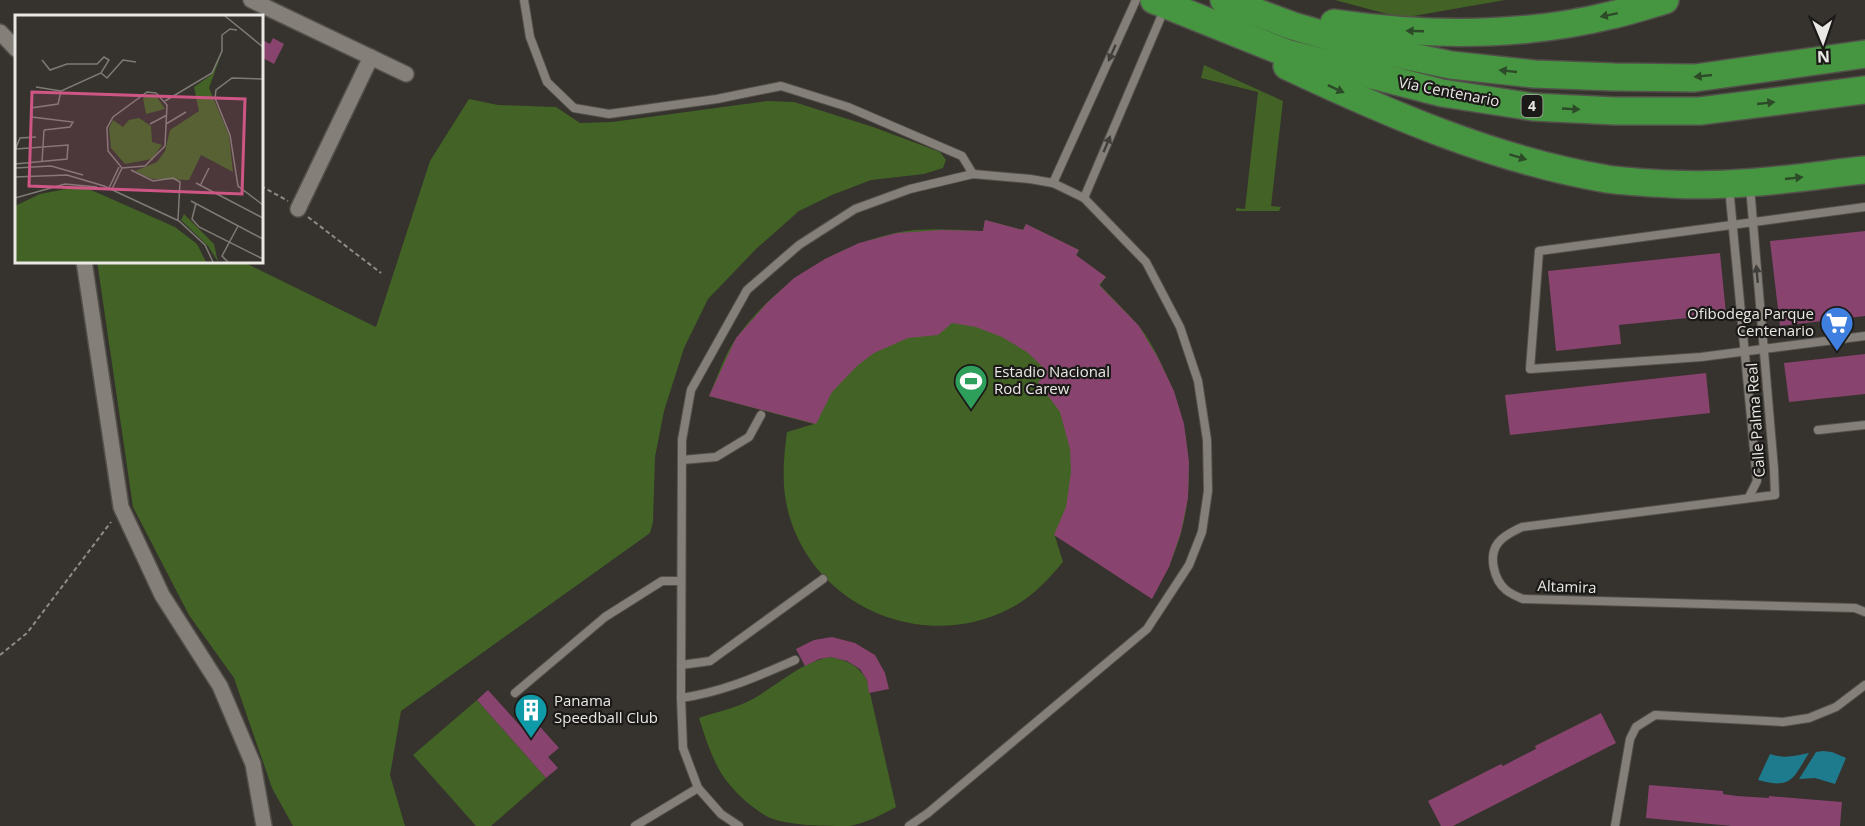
<svg xmlns="http://www.w3.org/2000/svg" width="1865" height="826" viewBox="0 0 1865 826" font-family="'Open Sans',sans-serif">
<rect width="100%" height="100%" fill="#36322d"/>
<g fill="#426325">
<polygon points="1335,0 1505,0 1402,18"/>
<polygon points="1204,65 1283,101 1271,206 1281,207 1279,211 1236,211 1236,208 1245,209 1258,92 1201,78"/>
<polygon points="469,99 498,105 556,107 580,123 612,122 767,101 794,102 873,127 940,152 946,160 943,168 924,174 871,180 832,195 799,211 756,249 708,299 684,348 664,411 655,457 653,522 650,533 401,711 390,775 405,826 293,826 272,788 234,678 189,615 133,507 97,261 241,261 376,327 430,161"/>
<path d="M985,220L1023,230L1026,224L1079,250L1076,256L1106,277L1100,285C1112,298 1126,311 1138,325C1149,338 1158,356 1165,372C1189,422 1196,479 1181,533C1178,544 1173,556 1169,567L1055,536L1063,562C1047,581 1031,598 1009,609C925,652 818,609 790,518C781,490 783,461 787,432L814,424L709,396C717,378 725,353 737,337C775,285 832,247 895,233C923,227 954,230 983,231Z"/>
<path d="M831,657C848,661 858,665 867,680L896,807C881,815 866,823 849,826C828,826 787,826 768,817C750,807 732,790 721,773C711,756 705,737 699,718C716,712 736,708 753,699C778,685 802,661 831,657Z"/>
<polygon points="477,700 546,778 491,826 476,826 413,755"/>
</g>
<g fill="#1e7a8d">
<polygon points="1823,751 1832,752 1846,758 1835,784 1815,778 1799,779 1816,752"/>
<path d="M1809,753C1792,780 1792,789 1758,780L1770,754C1784,759 1795,756 1809,753Z"/>
</g>
<g fill="#88446e">
<polygon points="273,38 284,44 274,64 261,57 261,39 270,44"/>
<polygon points="985,220 1023,230 1026,224 1079,250 1076,255 1106,277 1099,285 1139,326 1158,358 1174,391 1184,424 1189,462 1188,498 1181,532 1169,567 1152,599 1054,535 1066,507 1071,472 1070,449 1060,412 1038,382 1048,372 1027,352 1002,337 976,327 952,323 938,335 908,338 874,353 858,365 832,392 816,424 709,396 736,338 767,303 794,278 825,259 859,243 897,233 942,230 983,231"/>
<polygon points="1865,231 1865,316 1780,326 1770,241"/>
<polygon points="1720,253 1726,314 1619,325 1621,344 1556,351 1548,271"/>
<polygon points="1865,354 1865,394 1789,402 1784,363"/>
<polygon points="1706,373 1710,413 1510,435 1505,395"/>
<polygon points="832,637 855,643 875,655 885,673 889,689 869,693 867,680 860,669 847,661 831,657 819,659 805,666 796,649 814,640"/>
<polygon points="488,690 523,729 534,720 559,748 548,757 558,768 546,778 477,700"/>
<polygon points="1601,713 1616,743 1453,826 1441,826 1428,801 1501,764 1503,766 1518,758 1536,749 1535,746"/>
<polygon points="1649,785 1723,791 1723,794 1737,796 1769,798 1769,796 1842,802 1840,826 1732,826 1646,818"/>
</g>
<g fill="none" stroke-linecap="round" stroke-linejoin="round">
<defs>
<g id="lane">
<polyline points="524,0 530,37 547,82 574,108 609,114 717,99 781,86 848,107 962,156 973,174"/>
<polyline points="1053,183 1136,0"/>
<polyline points="1729,187 1757,481 1749,497"/>
<path d="M1750,187L1774,469L1775,495L1522,527C1514,531 1504,535 1498,543C1488,556 1494,580 1506,590C1511,594 1518,597 1523,599L1855,608L1865,612"/>
<polyline points="1084,198 1164,10"/>
<polyline points="1865,207 1539,251 1530,369 1701,357 1865,336"/>
<polyline points="1818,430 1865,425"/>
<polyline points="682,460 716,457 749,437 761,415"/>
<polyline points="681,665 710,661 823,579"/>
<polyline points="515,693 605,617 662,581 681,581"/>
<path d="M681,698C723,692 756,677 795,660"/>
<polyline points="635,826 698,788"/>
<polyline points="739,826 721,814 698,788 683,748 681,698 682,440 691,390 747,290 799,245 855,209 910,189 973,174 1030,179 1053,183 1084,198 1146,262 1180,327 1198,381 1207,440 1208,491 1202,532 1189,565 1147,629 928,813 909,826"/>
<polyline points="1615,826 1630,739 1636,727 1655,715 1783,722 1809,718 1836,707 1865,685"/>
</g>
<g id="street">
<polyline points="251,0 406,74"/>
<polyline points="0,32 16,49"/>
<polyline points="298,209 371,57"/>
<polyline points="84,261 121,507 162,595 220,686 253,764 264,826"/>
</g>
<g id="highway">
<polyline points="1154,0 1286,53 1442,93 1533,107 1615,111 1700,111 1865,90"/>
<polyline points="1224,0 1293,26 1369,48 1451,65 1534,74 1614,77 1695,78 1865,54"/>
<path d="M1334,23C1425,36 1523,37 1612,15C1630,11 1648,5 1665,0"/>
<path d="M1287,66C1389,114 1495,160 1607,179C1628,182 1650,183 1670,184C1735,188 1801,177 1865,170"/>
</g>
</defs>
<use href="#lane" stroke="#53504b" stroke-width="10"/>
<use href="#street" stroke="#53504b" stroke-width="18"/>
<use href="#highway" stroke="#53504b" stroke-width="30"/>
<g stroke="#8f8c88" stroke-width="2" stroke-dasharray="4.5 3" stroke-linecap="butt">
<polyline points="261,186 288,201"/>
<polyline points="308,217 381,273"/>
<polyline points="0,655 27,633 111,522"/>
</g>
<use href="#lane" stroke="#848079" stroke-width="8"/>
<use href="#street" stroke="#848079" stroke-width="15"/>
<use href="#highway" stroke="#469540" stroke-width="27"/>
</g>
<defs><path id="oneway-solid" d="M-6-.8H1V-3.2L6.5 0L1 3.2V.8H-6Z" transform="scale(1.5)"/></defs>
<g fill="#2d4b28">
<use href="#oneway-solid" transform="translate(1609 15) rotate(168)"/>
<use href="#oneway-solid" transform="translate(1415 31) rotate(-178)"/>
<use href="#oneway-solid" transform="translate(1508 71) rotate(-174)"/>
<use href="#oneway-solid" transform="translate(1703 76) rotate(174)"/>
<use href="#oneway-solid" transform="translate(1336 89) rotate(25)"/>
<use href="#oneway-solid" transform="translate(1766 103) rotate(-6)"/>
<use href="#oneway-solid" transform="translate(1571 109) rotate(3)"/>
<use href="#oneway-solid" transform="translate(1518 157) rotate(17)"/>
<use href="#oneway-solid" transform="translate(1794 178) rotate(-6)"/>
</g>
<g fill="#403e3a">
<use href="#oneway-solid" transform="translate(1112 53) rotate(114)"/>
<use href="#oneway-solid" transform="translate(1107 144) rotate(-67)"/>
<use href="#oneway-solid" transform="translate(1757 274) rotate(-95)"/>
</g>
<defs>
<symbol id="supermarket-pin" viewBox="-11 -11 22 30"><path d="M0 17L-7.5 6A9.5 9.5 0 1 1 7.5 6Z" fill="#3f7fe0" stroke="#1c1a18"/><path d="M-6-5.5h2.5l.6 2H6L4.5 2H-2.5L-4.4-4H-6ZM-1.5 3.2a1.3 1.3 0 1 0 .1 0ZM3 3.2a1.3 1.3 0 1 0 .1 0Z" fill="#fff"/></symbol>
<symbol id="stadium-pin" viewBox="-11 -11 22 30"><path d="M0 17L-7.5 6A9.5 9.5 0 1 1 7.5 6Z" fill="#2e9e5b" stroke="#1c1a18"/><path d="M0-5a6.5 5 0 1 0 0 10a6.5 5 0 1 0 0-10ZM-3.5-1.8h7v3.6h-7Z" fill="#fff"/></symbol>
<symbol id="building-pin" viewBox="-11 -11 22 30"><path d="M0 17L-7.5 6A9.5 9.5 0 1 1 7.5 6Z" fill="#0f9aa8" stroke="#1c1a18"/><path d="M-4-6H4V6H1V3H-1V6H-4ZM-2.5-4.3h1.7v1.8h-1.7ZM.8-4.3h1.7v1.8H.8ZM-2.5-1h1.7V.8h-1.7ZM.8-1h1.7V.8H.8Z" fill="#fff"/></symbol>
</defs>
<g fill-rule="evenodd">
<use href="#supermarket-pin" x="1818" y="304" width="38" height="52"/>
<use href="#stadium-pin" x="952" y="362" width="38" height="52"/>
<use href="#building-pin" x="512" y="691" width="38" height="52"/>
</g>
<g text-anchor="middle" stroke-width="4.5" stroke-linejoin="round" paint-order="stroke">
<rect fill="#1c1a18" stroke="#acaaa7" stroke-width="1.5" x="1521.5" y="95" width="21" height="22" rx="4.5"/>
<g font-size="14" font-weight="bold" fill="#eae8e4">
<text x="1532" y="111">4</text>
</g>
<g font-size="15" fill="#eae8e4" stroke="#1c1a18">
<text transform="translate(1449 92) rotate(11)" y="5">Vía Centenario</text>
<text transform="translate(1756 420) rotate(-94)" y="5">Calle Palma Real</text>
<text transform="translate(1567 587) rotate(2)" y="5">Altamira</text>
</g>
<g font-size="15" fill="#eae8e4" stroke="#1c1a18" text-anchor="start">
<text x="1814" y="319" text-anchor="end">Ofibodega Parque<tspan x="1814" dy="17">Centenario</tspan></text>
<text x="994" y="377">Estadio Nacional<tspan x="994" dy="17">Rod Carew</tspan></text>
<text x="554" y="706">Panama<tspan x="554" dy="17">Speedball Club</tspan></text>
</g>
</g>
<g transform="translate(15 15)">
<rect width="248" height="248" fill="#36322d"/>
<path d="M207,37L194,73L214,120L218,157L186,140L174,165L137,164L120,156L142,147L150,136L155,115L184,96L179,72L196,60ZM134,80L142,82L150,94L131,99L128,83ZM124,103L136,111L137,127L147,130L137,144L110,149L96,133L94,113L98,105L108,112L114,105ZM67,171L160,212L182,229L191,247H0V191L25,179ZM169,199L199,229L203,247L193,231L166,205Z" fill="#426325"/>
<path fill="none" stroke="#7e7b76" stroke-width="1.5" d="M210,1L248,32M27,45L35,55L52,49H82L89,42L94,45L86,58L46,76L43,89L16,93L17,102L58,107L55,112L29,115M86,58L92,63L108,45L121,47M248,64L217,63L201,75L200,83L215,120L223,171L248,190M21,72L46,76M132,77L141,78L152,90L150,131L130,151L107,153L93,136L92,113L98,102ZM150,86L197,58L207,36V20L215,14L222,15M135,109L152,100M151,109L171,97M0,135L5,123L21,122M27,147L29,115M0,149L52,144L53,130L1,134M0,153L36,151L68,160M116,155L138,166L158,163L165,167L163,205M0,162L52,160L89,171L164,206L190,230L198,247M181,168L248,203M185,171L194,153M94,173L104,152M97,174L107,153M0,183L50,169L82,172M176,186L248,224M181,188L177,204L184,212L248,244M213,247L207,241L223,211"/>
<path fill="#ce5684" fill-opacity="0.15" stroke="#ce5684" stroke-width="3" d="M17,77L230,84L227,179L14,171Z"/>
<rect width="248" height="248" fill="none" stroke="#eae8e4" stroke-width="3"/>
</g>
<g transform="translate(1823 42) rotate(178)" stroke="#1c1a18" stroke-width="4.5" paint-order="stroke">
<path d="M0-4.5L10 22L0 15L-10 22Z" fill="#eae8e4"/>
<text y="-9" font-size="16" font-weight="bold" text-anchor="middle" fill="#eae8e4">N</text>
</g>
</svg>
